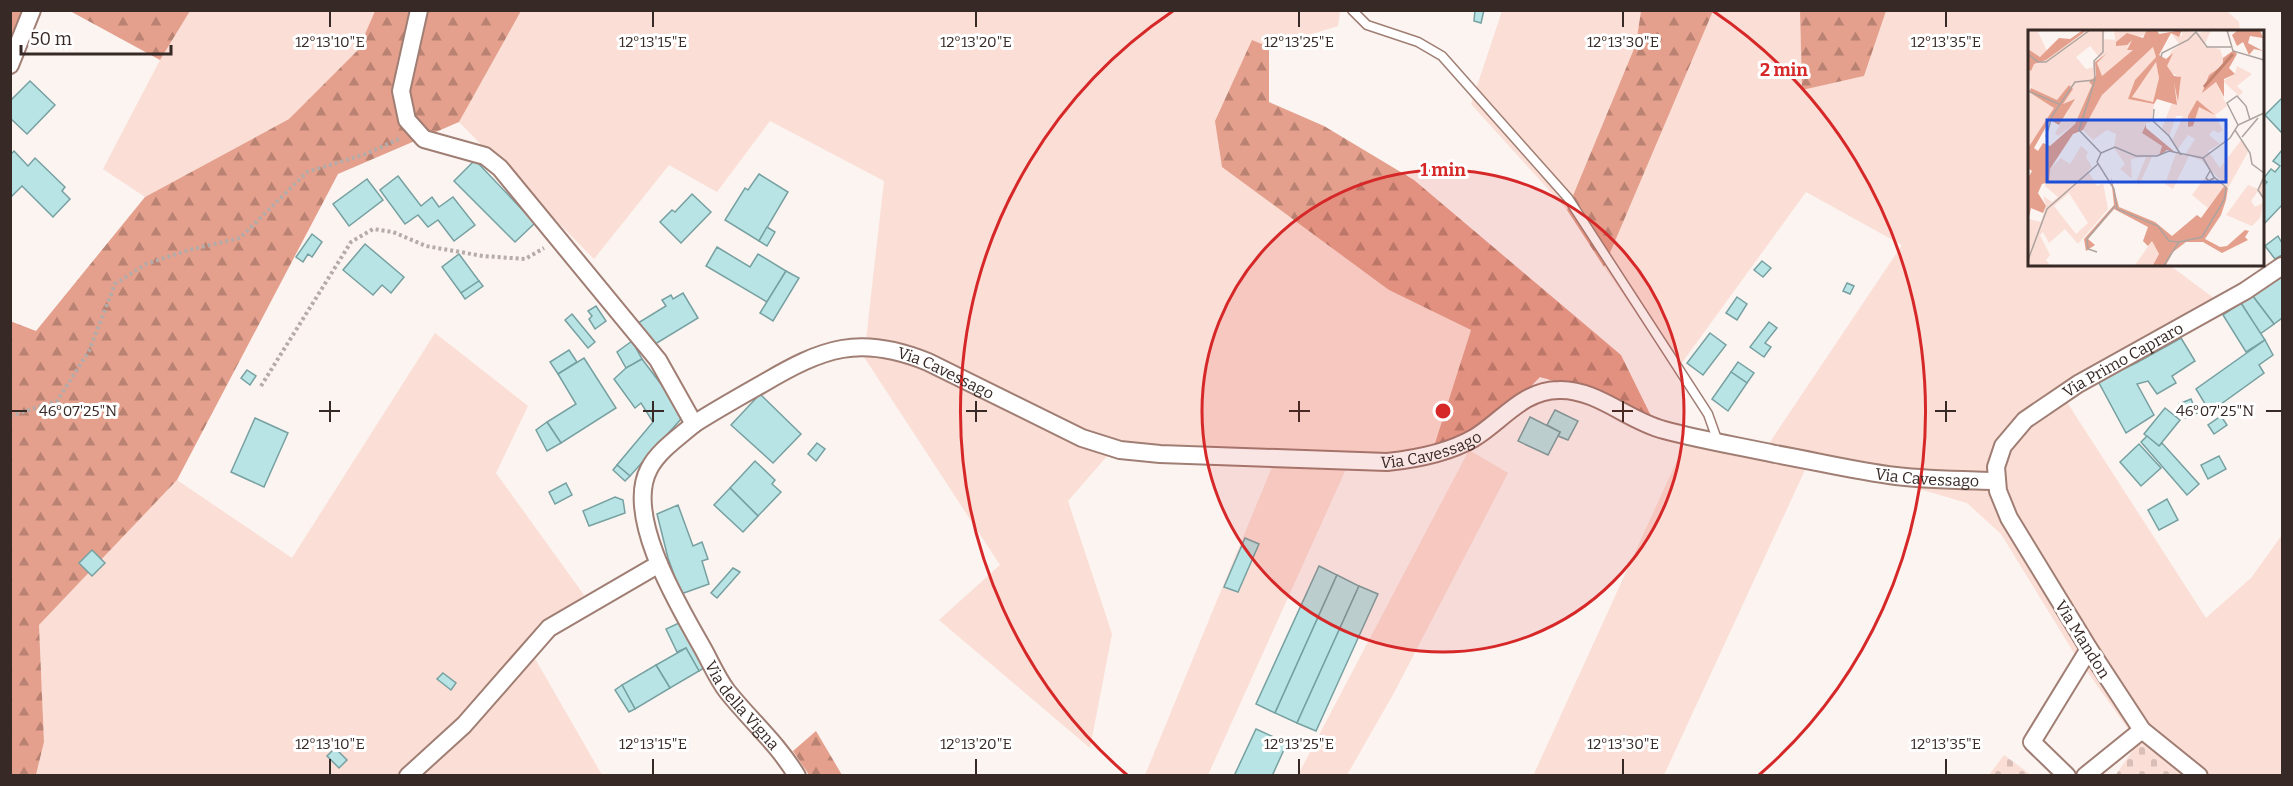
<svg xmlns="http://www.w3.org/2000/svg" width="2293" height="786" viewBox="0 0 2293 786" font-family="Bitter,serif">
<defs>
<pattern id="forest-firs" width="22" height="20" patternUnits="userSpaceOnUse" patternTransform="scale(1.5)"><rect width="22" height="20" fill="#e4a08c"/><path d="M5 1l3.5 6h-7zM16 11l3.5 6h-7z" fill="#ba8272"/></pattern>
<pattern id="cemetery-stones" width="16" height="16" patternUnits="userSpaceOnUse" patternTransform="scale(1.5)"><rect width="16" height="16" fill="#fbded5"/><path d="M2 7V4a2 2 0 0 1 4 0v3zM10 15v-3a2 2 0 0 1 4 0v3z" fill="#d8beb7"/></pattern>
</defs>
<rect width="100%" height="100%" fill="#fbf4f1"/>
<g fill="#fbded5">
<polygon points="190,11 375,11 358,50 289,119 145,197 103,169 160,60"/>
<polygon points="521,11 1340,11 1338,26 1269,47 1252,41 1215,121 1389,290 1471,330 1429,462 1346,469 1208,775 1145,775 1272,467 1108,455 1068,501 1112,634 1090,748 939,620 1000,565 864,357 884,181 770,121 717,192 669,165 594,259 459,122"/>
<polygon points="1502,11 1641,11 1636,44 1567,210 1471,104"/>
<polygon points="1713,11 1800,11 1802,89 1864,76 1886,11 2227,11 2239,22 2240,31 2029,32 2029,264 2168,264 2215,299 2061,393 2206,618 2251,578 2282,535 2282,775 2180,775 2138,743 2074,653 2001,534 1967,503 1811,457 1664,775 1533,776 1685,443 1768,445 1902,245 1806,192 1676,371 1604,267"/>
<polygon points="435,333 528,406 496,473 584,595 526,643 602,775 36,776 44,742 39,625 177,480 292,558"/>
<polygon points="1469,450 1508,473 1395,691 1347,775 1298,775"/>
</g>
<g fill="url(#forest-firs)">
<polygon points="11,11 40,11 11,67"/>
<polygon points="70,11 190,10 190,11 160,60"/>
<polygon points="375,11 521,11 459,122 338,174 177,480 39,625 44,742 36,775 11,775 10,321 36,331 145,197 289,119 358,50"/>
<polygon points="1641,11 1713,11 1604,267 1567,210 1636,44"/>
<polygon points="1800,11 1886,11 1864,76 1802,90"/>
<polygon points="1252,40 1269,47 1269,102 1324,126 1414,180 1621,355 1655,424 1592,392 1540,377 1469,450 1429,462 1471,330 1389,290 1222,167 1215,121"/>
<polygon points="816,731 842,775 809,775 793,751"/>
</g>
<g fill="url(#cemetery-stones)">
<polygon points="2138,743 2180,775 2115,776"/>
<polygon points="2004,755 2031,775 1989,775"/>
</g>
<g fill="#b9e4e5" stroke="#77a0a1" stroke-width="1.5">
<polygon points="1475,10 1484,10 1481,23 1474,21"/>
<polygon points="30,81 55,105 27,134 10,118 10,101"/>
<polygon points="2282,98 2282,133 2265,115"/>
<polygon points="2282,150 2282,205 2264,224 2262,222 2262,187 2267,182 2263,179 2271,169 2275,172 2280,166 2273,161"/>
<polygon points="14,151 28,166 35,158 65,187 62,191 70,199 53,217 22,186 10,198 10,155"/>
<polygon points="475,160 535,223 515,242 454,181"/>
<polygon points="759,174 788,192 759,241 725,220 745,188 748,190"/>
<polygon points="398,176 421,206 432,197 439,207 453,197 475,225 454,241 438,220 428,227 418,215 405,224 380,190"/>
<polygon points="367,179 383,200 349,226 333,204"/>
<polygon points="692,194 711,212 681,243 660,222 672,210 675,212"/>
<polygon points="767,227 775,232 767,246 759,241"/>
<polygon points="312,234 322,242 312,257 308,254 303,262 296,257"/>
<polygon points="2278,236 2282,243 2282,255 2275,259 2265,246"/>
<polygon points="365,244 404,277 391,293 382,285 373,295 343,270"/>
<polygon points="717,247 750,267 758,254 786,271 767,302 706,266"/>
<polygon points="459,254 479,281 461,293 442,267"/>
<polygon points="1762,261 1771,268 1763,277 1754,270"/>
<polygon points="786,271 799,278 773,321 760,313"/>
<polygon points="2282,275 2282,318 2274,324 2252,295"/>
<polygon points="479,281 483,286 465,299 461,293"/>
<polygon points="1847,283 1854,286 1850,294 1843,291"/>
<polygon points="683,293 698,318 652,346 638,323 666,306 662,300 671,295 673,299"/>
<polygon points="2252,295 2274,324 2260,334 2241,303"/>
<polygon points="1737,297 1747,304 1737,320 1726,313"/>
<polygon points="2241,303 2265,340 2246,352 2223,315"/>
<polygon points="596,306 606,321 595,329 589,319 592,316 588,311"/>
<polygon points="572,314 595,342 588,348 565,320"/>
<polygon points="1769,322 1777,328 1765,343 1771,347 1764,357 1750,347"/>
<polygon points="1710,333 1726,345 1703,375 1687,363"/>
<polygon points="2181,338 2195,361 2172,376 2176,383 2157,394 2148,381 2137,384 2154,415 2126,433 2098,381 2136,363"/>
<polygon points="2265,340 2273,355 2259,365 2264,373 2210,412 2196,389"/>
<polygon points="632,341 642,359 626,368 617,352"/>
<polygon points="569,350 577,362 558,374 550,362"/>
<polygon points="584,358 616,408 561,443 547,422 576,404 558,374"/>
<polygon points="642,359 673,400 681,419 630,476 617,465 653,422 641,403 635,408 614,379 626,368"/>
<polygon points="1738,362 1754,373 1747,383 1731,372"/>
<polygon points="247,370 256,376 250,385 241,378"/>
<polygon points="1731,372 1747,383 1728,411 1712,399"/>
<polygon points="760,394 801,434 773,463 731,425"/>
<polygon points="2191,399 2197,413 2185,418 2179,404"/>
<polygon points="2165,408 2180,420 2159,446 2144,434"/>
<polygon points="1555,410 1578,421 1568,440 1558,436 1560,432 1547,425"/>
<polygon points="2221,416 2227,425 2214,434 2208,425"/>
<polygon points="1530,417 1560,432 1548,455 1518,441"/>
<polygon points="255,418 288,433 264,487 231,472"/>
<polygon points="547,422 561,443 547,451 536,430"/>
<polygon points="2147,436 2159,446 2162,443 2199,484 2187,495 2141,442"/>
<polygon points="817,443 825,449 816,461 808,454"/>
<polygon points="2139,444 2161,468 2141,486 2120,462"/>
<polygon points="2219,456 2226,469 2208,479 2201,465"/>
<polygon points="755,461 775,480 772,484 781,492 758,516 730,488"/>
<polygon points="617,465 630,476 625,481 613,470"/>
<polygon points="566,483 572,495 555,504 549,492"/>
<polygon points="730,488 758,516 743,532 714,505"/>
<polygon points="615,497 623,500 625,513 589,526 583,511"/>
<polygon points="2167,499 2178,520 2159,530 2148,510"/>
<polygon points="678,505 693,546 702,542 708,559 702,561 709,584 681,594 668,558 657,514"/>
<polygon points="1245,538 1259,544 1238,592 1224,587"/>
<polygon points="92,550 105,563 92,576 79,563"/>
<polygon points="1319,566 1337,575 1275,713 1256,704"/>
<polygon points="733,568 740,572 717,598 711,593"/>
<polygon points="1337,575 1359,586 1297,723 1275,713"/>
<polygon points="1359,586 1378,594 1316,731 1297,723"/>
<polygon points="681,622 704,668 699,671 686,648 677,652 666,629"/>
<polygon points="686,648 699,671 670,688 656,665"/>
<polygon points="656,665 670,688 635,709 622,685"/>
<polygon points="443,673 456,683 451,690 437,679"/>
<polygon points="622,685 635,709 629,712 615,690"/>
<polygon points="1256,729 1287,743 1272,776 1234,776"/>
<polygon points="335,748 347,760 339,768 327,756"/>
</g>
<g fill="none" stroke-linecap="round" stroke-linejoin="round">
<defs>
<polyline id="service" points="1352,10 1367,25 1418,42 1442,56 1568,198 1708,414 1718,442"/>
<g id="minor">
<path id="s1" d="M419,10L401,91L407,120L424,139L485,156L500,168L658,360L694,424C716,410 739,397 762,384C823,348 859,334 928,362L1082,438L1120,450L1160,454L1387,462C1416,459 1448,453 1474,438C1502,421 1523,390 1559,390C1597,389 1628,421 1664,430C1701,440 1738,446 1775,454C1815,461 1855,471 1896,476C1929,480 1962,480 1996,481"/>
<polyline points="10,65 32,10"/>
<path id="s2" d="M694,424C679,437 658,451 649,469C624,516 679,606 702,647C710,661 717,678 727,691C750,720 778,744 797,776"/>
<polyline points="408,776 464,725 549,628 659,564"/>
<polyline points="2067,776 2032,742 2089,649"/>
<polyline points="2085,776 2142,730"/>
<path id="s3" d="M2199,776L2142,730L2089,649L2009,518L1998,491L1996,467L2003,446L2025,420L2078,384L2245,291L2282,266"/>
</g>
</defs>
<use href="#service" stroke="#a07e74" stroke-width="11"/>
<use href="#minor" stroke="#a07e74" stroke-width="20"/>
<g stroke="#b5aba8" stroke-width="4" stroke-dasharray="3 3" stroke-linecap="butt">
<polyline points="261,386 351,242 373,229 393,232 426,246 483,256 525,259 544,248"/>
<polyline points="10,416 57,401 89,351 115,284 146,264 189,250 240,238 307,172 366,154 401,138"/>
</g>
<use href="#service" stroke="#fff" stroke-width="8"/>
<use href="#minor" stroke="#fff" stroke-width="16"/>
</g>
<path fill="none" stroke="#372925" stroke-width="2" d="M330,12V27M653,12V27M976,12V27M1299,12V27M1623,12V27M1946,12V27M330,401V422M653,401V422M976,401V422M1299,401V422M1623,401V422M1946,401V422M12,411H27M319,411H340M643,411H664M966,411H987M1289,411H1310M1612,411H1633M1935,411H1956M2266,411H2281M330,759V774M653,759V774M976,759V774M1299,759V774M1623,759V774M1946,759V774"/>
<circle cx="1443" cy="411" r="241" fill="#d62828" fill-opacity=".12"/>
<g fill="none" stroke="#d62828" stroke-width="3">
<circle cx="1443" cy="411" r="241"/>
<path d="M1127 775A482 482 0 0 1 1173 11M1713 11A482 482 0 0 1 1759 775"/>
</g>
<g text-anchor="middle" stroke-width="6" stroke-linejoin="round" paint-order="stroke">
<g font-size="16" fill="#372925" stroke="#fff">
<text dy="6" stroke="none"><textPath href="#s3" startOffset="548">Via Primo Capraro</textPath></text>
<text dy="6" stroke="none"><textPath href="#s1" startOffset="818">Via Cavessago</textPath></text>
<text dy="6" stroke="none"><textPath href="#s1" startOffset="1322">Via Cavessago</textPath></text>
<text dy="6" stroke="none"><textPath href="#s1" startOffset="1848">Via Cavessago</textPath></text>
<text transform="translate(2083 639) rotate(58)" y="6">Via Mandon</text>
<text dy="6" stroke="none"><textPath href="#s2" startOffset="327">Via della Vigna</textPath></text>
</g>
</g>
<g transform="translate(2028 30)">
<rect width="236" height="236" fill="#fbf4f1"/>
<path d="M0,0H16L10,2L19,21L12,27L0,19ZM59,0H77L75,9L87,10L86,0H119V4L105,9L99,18L106,19L101,26L74,47L69,33L79,23L72,28L62,16L48,27L58,39L67,37L68,47L47,94L30,106L27,103L41,80L34,71L44,59L41,55L30,71L3,58L0,43L6,34ZM154,0L171,3L183,0L176,16L192,19L195,28V35L181,45L179,57L188,52L199,76L187,85L195,100L190,103L185,100L181,105L192,114L180,121L192,138L214,109L221,120L200,158L173,130L161,126L145,159L137,154L148,123L157,125L167,109L160,105L150,119L144,111L155,86H148L141,107L134,98L146,68V53L150,68L153,48L140,41L139,36L143,21L152,15L143,3L154,6ZM126,16L128,27L107,50L100,69L126,74L123,92L117,94L114,103L134,116L131,126L124,127L111,155L108,152L118,127L103,129L104,149L92,139L97,134L86,118L88,104L79,100L65,110L55,100L74,65ZM128,32L131,48L125,72L104,67ZM209,36L224,44L209,56L215,62L211,66L195,51L207,44ZM0,62L27,78L0,118ZM53,116L60,122L58,127L64,137L60,141L69,156L75,153L80,179L50,214L37,199L21,213L15,202L12,205L22,225L18,230L22,235H0L1,189L13,192L18,176L15,166L24,172L30,167L17,156L22,139L33,128L42,134ZM41,163L60,193L48,204L26,176ZM235,145V170L230,161L223,171L227,177L235,173L232,188L224,196L198,185L220,155L230,159ZM124,211L131,224L125,235H107Z" fill="#fbded5" fill-rule="evenodd"/>
<path d="M55,0H59L18,30L6,34L3,41L0,39V19L12,27L31,8L42,9ZM119,0H129L131,4L154,0L151,7L143,3L131,25L138,29L145,23L139,36L146,46L153,47L150,71L146,53L149,75L129,69L126,74L100,69L107,50L128,27L125,17L74,65L55,100L45,104L22,139L21,152L14,154L10,163L18,176L15,183L3,178L0,192V148L4,141L0,138V118L26,78L1,62L3,58L29,70L41,55L45,59L35,74L47,69L31,95L22,90L6,118L10,121L15,113L22,116L47,94L64,55L61,52L68,46L67,32L79,23L69,33L74,46L105,20H99L104,10L99,15L88,16V12L99,3L115,8ZM128,32L131,48L125,72L104,67ZM210,0H232L235,8L222,6L220,13L235,21L226,19L221,25L215,12L209,16L204,5ZM206,20L209,24L201,38L207,44L196,49V67L188,52L174,63L181,45L195,35V28ZM169,70L187,85L171,77L165,96L160,97V86ZM118,94V98L148,123L139,120L131,126L134,116L114,103ZM83,147L91,177L127,192L144,206L169,185L173,188L196,156L200,158L198,170L193,185L177,209L192,217L199,216L217,200L221,201L217,207L220,210L194,223L175,212H158L145,222L138,235H125L131,224L124,211L120,216L115,211L120,197L86,179L60,209L67,215L58,221L56,209L86,175Z" fill="#e4a08c" fill-rule="evenodd"/>
<path d="M186,148L196,156L180,178L164,165L176,149Z" fill="#fbded5"/>
<path fill="none" stroke="#c58470" stroke-width="3" d="M176,57L205,24"/>
<path fill="none" stroke="#ada39f" stroke-width="1.5" d="M75,0V22L66,31L67,50L51,100L73,123L87,117L108,126H129L141,121L175,128M199,0L205,21L236,30M0,24L10,32H18L62,0M133,27L134,23L160,10L168,2L179,17H203M0,61L31,74M126,79L125,91L141,106L153,125M210,95L199,73L209,66L218,76L222,90M207,100L222,123L224,134L236,143M18,107L24,86L47,52L67,50M214,107L230,88M73,123L69,132L86,159L89,179L130,196L141,211L151,212M175,128L202,108L210,95L236,83M182,141L178,148L181,151L186,148M236,147L230,160L236,169M236,182V205M69,222L60,219L59,209L87,176M0,230L19,179L70,134M136,235L151,212L174,207L196,170L198,157L186,147L175,128"/>
<path fill="#1d4ed8" fill-opacity="0.15" stroke="#1d4ed8" stroke-width="3" d="M19,90H198V152H19Z"/>
<rect width="236" height="236" fill="none" stroke="#372925" stroke-width="3"/>
</g>
<g font-size="15" text-anchor="middle" fill="#372925" stroke="#fff" stroke-width="6" stroke-linejoin="round" paint-order="stroke">
<text x="330" y="47">12°13'10"E</text>
<text x="653" y="47">12°13'15"E</text>
<text x="976" y="47">12°13'20"E</text>
<text x="1299" y="47">12°13'25"E</text>
<text x="1623" y="47">12°13'30"E</text>
<text x="1946" y="47">12°13'35"E</text>
<text x="78" y="416">46°07'25"N</text>
<text x="2215" y="416">46°07'25"N</text>
<text x="330" y="749">12°13'10"E</text>
<text x="653" y="749">12°13'15"E</text>
<text x="976" y="749">12°13'20"E</text>
<text x="1299" y="749">12°13'25"E</text>
<text x="1623" y="749">12°13'30"E</text>
<text x="1946" y="749">12°13'35"E</text>
</g>
<circle cx="1443" cy="411" r="9" fill="#d62828" stroke="#fff" stroke-width="3"/>
<g font-size="18" text-anchor="middle" font-weight="bold" fill="#d62828" stroke="#fff" stroke-width="6" stroke-linejoin="round" paint-order="stroke">
<text x="1784" y="76">2 min</text>
<text x="1443" y="176">1 min</text>
</g>
<rect width="2293" height="786" fill="none" stroke="#372925" stroke-width="24"/>
<path d="M21 45v9h150v-9" fill="none" stroke="#372925" stroke-width="3"/>
<text x="30" y="45" font-size="18" fill="#372925" stroke="#ffffff" stroke-width="4.5" paint-order="stroke">50 m</text>
</svg>
